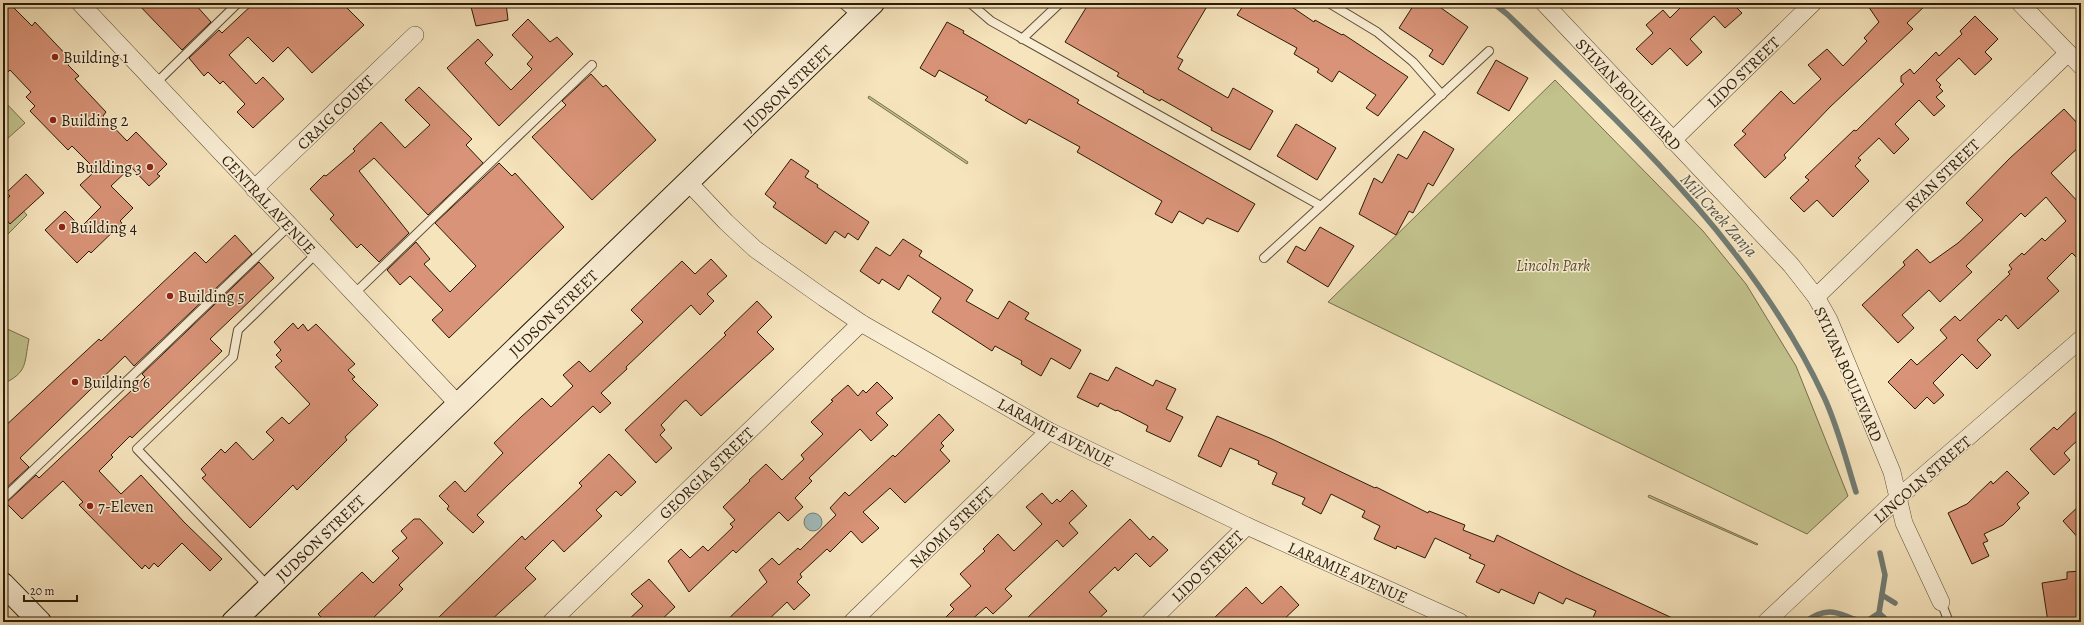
<svg xmlns="http://www.w3.org/2000/svg" width="2084" height="625" viewBox="0 0 2084 625" font-family="Alegreya,serif">
<rect width="100%" height="100%" fill="#f6e4bd"/>
<filter id="stains"><feTurbulence type="fractalNoise" baseFrequency=".005" numOctaves="4"/><feColorMatrix values="0 0 0 0 .2 0 0 0 0 .09 0 0 0 0 .02 0 0 0 .5 -.17"/></filter>
<radialGradient id="worn" r=".72"><stop offset=".6" stop-color="#630" stop-opacity="0"/><stop offset="1" stop-color="#630" stop-opacity=".3"/></radialGradient>
<g fill="#c2c28d" stroke="#766e4a">
<polygon points="1555,80 1703,231 1746,284 1796,366 1848,496 1807,534 1328,302"/>
<polygon points="869,96 968,162 967,164 868,98"/>
<polygon points="3,100 25,123 7,139 3,135"/>
<polygon points="10,196 27,215 3,239 3,198 6,200"/>
<path d="M3,327L29,339C24,364 28,372 3,384Z"/>
<polygon points="1649,495 1758,544 1757,545 1648,497"/>
</g>
<circle fill="#a0bcbb" stroke="#717c73" cx="813" cy="522" r="9"/>
<g fill="none" stroke-linecap="round" stroke-linejoin="round">
<g stroke="#717c73" stroke-width="5.5">
<path d="M1493,3L1507,14C1626,129 1753,245 1824,397C1838,427 1846,460 1856,492"/>
<polyline points="1880,553 1885,575 1879,613 1889,622"/>
<polyline points="1882,595 1895,603"/>
<path d="M1805,622C1836,598 1848,625 1868,620C1872,618 1876,615 1879,613"/>
</g>
</g>
<g fill="#d99378" stroke="#2a1b06">
<polygon points="3,3 9,3 32,26 35,22 72,61 68,65 79,76 75,79 106,112 103,116 127,141 136,132 167,164 157,174 160,176 149,186 131,167 111,186 133,208 120,221 122,223 91,253 89,251 77,263 45,230 65,211 81,227 101,207 80,185 92,174 90,172 94,168 72,146 68,150 30,111 35,106 26,97 31,92 10,70 3,77"/>
<polygon points="137,3 194,3 211,22 182,50"/>
<polygon points="254,3 342,3 364,25 312,73 288,47 273,62 248,37 229,55 256,84 263,77 284,99 253,128 237,112 245,104 223,81 220,84 208,72 204,76 189,58 219,30 222,33"/>
<polygon points="470,3 506,3 508,20 476,26"/>
<polygon points="1089,3 1209,3 1177,57 1183,60 1178,69 1228,98 1233,88 1273,111 1250,150 1211,130 1212,128 1161,99 1160,101 1143,92 1144,91 1117,76 1119,73 1065,42"/>
<polygon points="1245,3 1286,3 1314,22 1315,20 1342,35 1343,34 1408,77 1378,116 1366,108 1376,95 1339,71 1332,82 1317,72 1319,69 1294,54 1297,48 1237,15"/>
<polygon points="1415,3 1434,3 1468,27 1443,65 1429,56 1433,50 1399,28"/>
<polygon points="1685,3 1732,3 1742,13 1725,28 1714,16 1690,39 1702,52 1687,66 1670,48 1652,65 1636,49 1653,33 1646,25 1663,10 1670,18"/>
<polygon points="1866,3 1928,3 1907,23 1913,29 1830,107 1784,155 1786,158 1765,178 1734,145 1746,134 1742,131 1781,91 1794,104 1821,79 1808,65 1827,49 1843,66 1867,41 1864,38 1879,22"/>
<polygon points="1975,16 1998,39 1985,52 1992,59 1975,75 1959,58 1936,80 1941,85 1939,87 1943,91 1936,97 1945,106 1934,116 1919,100 1895,124 1909,139 1894,154 1879,138 1858,158 1861,160 1855,166 1869,181 1833,217 1817,200 1804,212 1790,198 1809,180 1805,177 1854,130 1856,131 1904,84 1901,82 1901,76 1910,69 1914,74 1936,52 1939,56 1962,34 1960,31"/>
<polygon points="528,19 550,42 557,37 573,54 499,126 447,68 478,39 493,55 485,63 511,90 532,69 527,64 533,57 512,35"/>
<polygon points="947,22 964,31 963,33 1079,100 1077,103 1255,204 1238,232 1207,218 1203,224 1179,211 1172,223 1155,214 1162,201 1077,152 1080,147 1029,119 1026,124 985,100 988,97 939,70 935,77 920,68"/>
<polygon points="1496,60 1528,78 1509,111 1477,93"/>
<polygon points="591,74 603,87 606,85 656,140 592,200 532,137 566,105 562,101"/>
<polygon points="419,87 472,139 466,145 483,163 428,215 374,158 359,171 409,233 379,262 361,244 357,248 330,219 334,215 310,189 324,175 326,176 355,151 353,149 381,122 405,148 430,125 405,100"/>
<polygon points="2064,109 2081,127 2081,145 2051,173 2081,205 2081,262 2072,253 2047,278 2059,291 2018,329 2006,315 2001,321 1999,319 1977,340 1991,355 1977,369 1962,354 1933,383 1944,395 1934,404 1927,397 1915,409 1888,382 1911,359 1917,365 1947,338 1940,330 1955,316 1960,321 2010,274 2008,272 2012,269 2009,265 2022,253 2024,255 2042,238 2045,241 2066,221 2046,197 2025,217 2021,213 1966,266 1972,272 1940,302 1929,290 1902,315 1914,328 1898,343 1862,305 1905,265 1903,262 1917,249 1930,263 1958,243 1983,220 1966,203 2010,158"/>
<polygon points="1296,124 1336,148 1317,180 1277,156"/>
<polygon points="1424,131 1454,149 1433,186 1428,183 1413,213 1409,211 1396,235 1359,214 1374,178 1382,183 1398,154 1407,159"/>
<polygon points="791,159 809,171 805,177 818,185 817,187 869,222 858,240 848,233 845,238 835,231 826,244 773,207 776,203 765,194"/>
<polygon points="499,163 512,176 515,173 564,227 449,338 432,320 443,310 410,276 400,285 387,270 416,242 430,259 424,264 450,292 476,266 435,223"/>
<polygon points="26,174 44,193 10,224 3,216 3,203 10,196 6,193"/>
<polygon points="1320,227 1354,246 1328,287 1287,262 1296,246 1305,251"/>
<polygon points="235,235 252,254 134,366 125,356 20,458 29,467 3,491 3,428 99,339 101,341 195,252 206,263"/>
<polygon points="903,239 922,251 919,256 973,290 966,301 998,319 1009,301 1029,313 1025,319 1081,350 1070,369 1051,358 1041,376 1021,364 1022,361 995,346 992,351 932,312 941,298 908,275 899,290 882,279 879,284 860,271 876,247 890,256"/>
<polygon points="711,259 727,276 707,294 714,301 700,315 691,305 626,367 627,369 601,393 611,403 600,413 593,406 508,485 477,515 484,522 473,533 447,509 449,506 439,496 455,481 465,492 503,453 494,443 521,417 542,398 551,407 573,386 563,375 579,361 590,372 643,322 631,310 682,261 695,274"/>
<polygon points="259,262 274,278 210,339 222,351 132,438 130,436 111,455 113,457 99,471 121,494 141,475 184,522 222,559 210,571 182,543 158,567 154,563 149,569 145,565 142,569 79,505 83,502 63,481 22,519 6,503 36,475 39,478 133,389 145,377 142,374"/>
<polygon points="757,301 772,317 757,332 774,349 701,416 686,400 683,402 661,425 665,430 660,435 672,448 656,463 625,430 726,335 724,333"/>
<polygon points="293,323 298,329 303,324 308,331 316,324 355,364 348,370 355,377 352,379 378,405 345,437 347,440 297,490 293,485 250,528 202,478 206,475 201,469 221,449 225,453 236,442 253,460 274,440 266,432 282,417 289,424 310,404 275,367 282,361 276,355 281,350 274,342"/>
<polygon points="1116,367 1153,386 1156,380 1176,389 1166,409 1183,417 1170,442 1146,431 1148,426 1117,410 1116,411 1100,403 1098,407 1077,397 1090,373 1108,381"/>
<polygon points="877,382 893,398 876,413 888,425 871,441 860,429 809,478 812,481 795,498 803,507 788,521 779,512 736,553 733,550 689,592 668,561 681,549 690,558 703,546 708,551 733,527 730,524 735,520 723,507 750,481 749,480 766,464 782,480 804,459 801,455 823,434 811,422 833,401 831,400 848,385 858,396 863,390 866,393"/>
<polygon points="2081,407 2081,437 2064,453 2070,460 2054,475 2030,449 2054,427 2057,430"/>
<polygon points="939,414 954,430 941,443 944,446 940,450 950,461 905,503 890,488 863,512 879,528 862,543 851,531 830,552 827,549 800,574 802,577 797,582 810,595 794,610 787,602 766,622 725,622 767,582 759,570 772,558 779,565 798,548 800,550 836,515 830,508 845,492 849,496 893,455 895,457"/>
<polygon points="1217,416 1272,439 1375,488 1376,487 1428,513 1429,511 1465,525 1463,530 1494,542 1497,535 1577,574 1681,622 1591,622 1596,611 1566,598 1563,604 1539,592 1534,604 1501,589 1499,593 1476,582 1485,565 1469,558 1471,555 1435,538 1425,558 1397,546 1396,549 1374,539 1380,526 1362,517 1365,511 1331,494 1321,514 1302,504 1305,498 1272,484 1277,473 1258,464 1259,461 1230,448 1221,467 1198,456"/>
<polygon points="609,454 636,482 621,496 616,491 596,510 602,516 564,552 553,540 525,568 536,579 489,622 434,622 522,536 525,540 582,486 579,483"/>
<polygon points="2007,471 2029,493 2017,504 2020,508 2003,525 1984,534 1988,541 1983,543 1989,556 1972,564 1948,513 1967,504 1991,481 1993,484"/>
<polygon points="1072,490 1087,506 1069,523 1078,533 1063,547 1057,540 1005,589 1012,596 993,614 986,607 969,622 941,622 954,609 950,605 971,586 960,574 985,551 983,549 998,534 1014,551 1042,524 1026,507 1042,493 1052,504 1057,499 1060,502"/>
<polygon points="2081,504 2081,541 2063,521"/>
<polygon points="414,519 420,519 443,543 399,585 403,589 369,622 326,622 318,614 362,572 373,583 399,558 392,551 407,538 401,531"/>
<polygon points="1130,519 1150,540 1153,536 1168,550 1150,567 1136,553 1118,571 1115,567 1089,592 1107,611 1095,622 1023,622"/>
<polygon points="2081,571 2081,622 2048,622 2042,583 2067,579 2067,572"/>
<polygon points="649,579 675,607 659,622 626,622 643,606 631,594"/>
<polygon points="1281,586 1299,605 1281,622 1210,622 1246,587 1262,604"/>
</g>
<g fill="none" stroke-linecap="round" stroke-linejoin="round">
<defs>
<g id="service">
<polyline points="842,3 858,17"/>
<polyline points="970,3 991,21 1321,206 1489,51"/>
<polyline points="1329,3 1377,32 1413,62 1442,95"/>
<polyline points="1022,39 1060,3"/>
<polyline points="156,83 238,3"/>
<polyline points="1264,258 1321,206"/>
<polyline points="354,294 592,65"/>
<polyline points="3,499 289,226"/>
<polyline points="268,586 137,449 233,357 238,330 316,254"/>
<polyline points="1941,602 1949,622"/>
</g>
<g id="minor">
<polyline points="80,3 458,404"/>
<polyline points="1544,3 1791,265 1816,297 1829,320 1892,472 1904,523 1941,602"/>
<polyline points="2020,3 2081,66"/>
<polyline points="1672,141 1813,3"/>
<polyline points="689,183 726,222 755,249 824,298 861,323 1049,431 1247,526 1460,622"/>
<polyline points="254,189 415,35"/>
<polyline points="1816,297 2068,53"/>
<polyline points="551,622 861,323"/>
<polyline points="852,622 1049,431"/>
<polyline points="1150,622 1247,526"/>
<polyline points="1766,622 1899,497 2081,339"/>
</g>
<g id="secondary">
<polyline points="3,584 40,622"/>
<polyline points="233,622 873,3"/>
</g>
</defs>
<use href="#service" stroke="#5d4d34" stroke-width="10"/>
<use href="#minor" stroke="#5d4d34" stroke-width="18"/>
<use href="#secondary" stroke="#2a1b06" stroke-width="24"/>
<use href="#service" stroke="#f9edd4" stroke-width="8"/>
<use href="#minor" stroke="#f9edd4" stroke-width="17"/>
<use href="#secondary" stroke="#f9edd4" stroke-width="22"/>
</g>
<g fill="#8f2418" stroke="#f9edd4" stroke-width="1.5">
<circle cx="55" cy="57" r="4"/>
<circle cx="53" cy="120" r="4"/>
<circle cx="150" cy="167" r="4"/>
<circle cx="62" cy="227" r="4"/>
<circle cx="170" cy="296" r="4"/>
<circle cx="75" cy="382" r="4"/>
<circle cx="90" cy="506" r="4"/>
</g>
<g text-anchor="middle" stroke-width="3" stroke-linejoin="round" paint-order="stroke">
<g font-size="16" fill="#2a1b06" stroke="#f9edd4" text-anchor="start">
<text x="63" y="63">Building 1</text>
<text x="61" y="126">Building 2</text>
<text x="142" y="173" text-anchor="end">Building 3</text>
<text x="70" y="233">Building 4</text>
<text x="178" y="302">Building 5</text>
<text x="83" y="388">Building 6</text>
<text x="98" y="512">7-Eleven</text>
</g>
<g font-size="16" fill="#2a1b06" stroke="#f9edd4">
<text transform="translate(1743 72) rotate(-44)" y="6">LIDO STREET</text>
<text transform="translate(787 88) rotate(-44)" y="6">JUDSON STREET</text>
<text transform="translate(1629 94) rotate(47)" y="6">SYLVAN BOULEVARD</text>
<text transform="translate(335 112) rotate(-44)" y="6">CRAIG COURT</text>
<text transform="translate(1942 175) rotate(-44)" y="6">RYAN STREET</text>
<text transform="translate(269 204) rotate(47)" y="6">CENTRAL AVENUE</text>
<text transform="translate(553 313) rotate(-44)" y="6">JUDSON STREET</text>
<text transform="translate(1849 374) rotate(66)" y="6">SYLVAN BOULEVARD</text>
<text transform="translate(1056 432) rotate(28)" y="6">LARAMIE AVENUE</text>
<text transform="translate(706 473) rotate(-44)" y="6">GEORGIA STREET</text>
<text transform="translate(1922 479) rotate(-41)" y="6">LINCOLN STREET</text>
<text transform="translate(951 527) rotate(-44)" y="6">NAOMI STREET</text>
<text transform="translate(320 538) rotate(-44)" y="6">JUDSON STREET</text>
<text transform="translate(1207 566) rotate(-45)" y="6">LIDO STREET</text>
<text transform="translate(1348 572) rotate(24)" y="6">LARAMIE AVENUE</text>
</g>
<g font-size="16" font-style="italic" fill="#584d2e" stroke="#f9edd4">
<text x="1553" y="271">Lincoln Park</text>
</g>
<g font-size="17" font-style="italic" fill="#535345" stroke="#f9edd4">
<text transform="translate(1719 215) rotate(48)" y="6">Mill Creek Zanja</text>
</g>
</g>
<rect width="2084" height="625" fill="none" stroke="#f6e4bd" stroke-width="16"/>
<rect x="4" y="4" width="2076" height="617" fill="none" stroke="#2a1b06" stroke-width="2"/>
<rect x="8" y="8" width="2068" height="609" fill="none" stroke="#2a1b06"/>
<path d="M24 595v6h53v-6" fill="none" stroke="#2a1b06" stroke-width="2"/>
<text x="30" y="595" font-size="12" fill="#2a1b06" stroke="#f9edd4" stroke-width="3" paint-order="stroke">20 m</text>
<rect width="100%" height="100%" filter="url(#stains)"/>
<rect width="100%" height="100%" fill="url(#worn)"/>
</svg>
